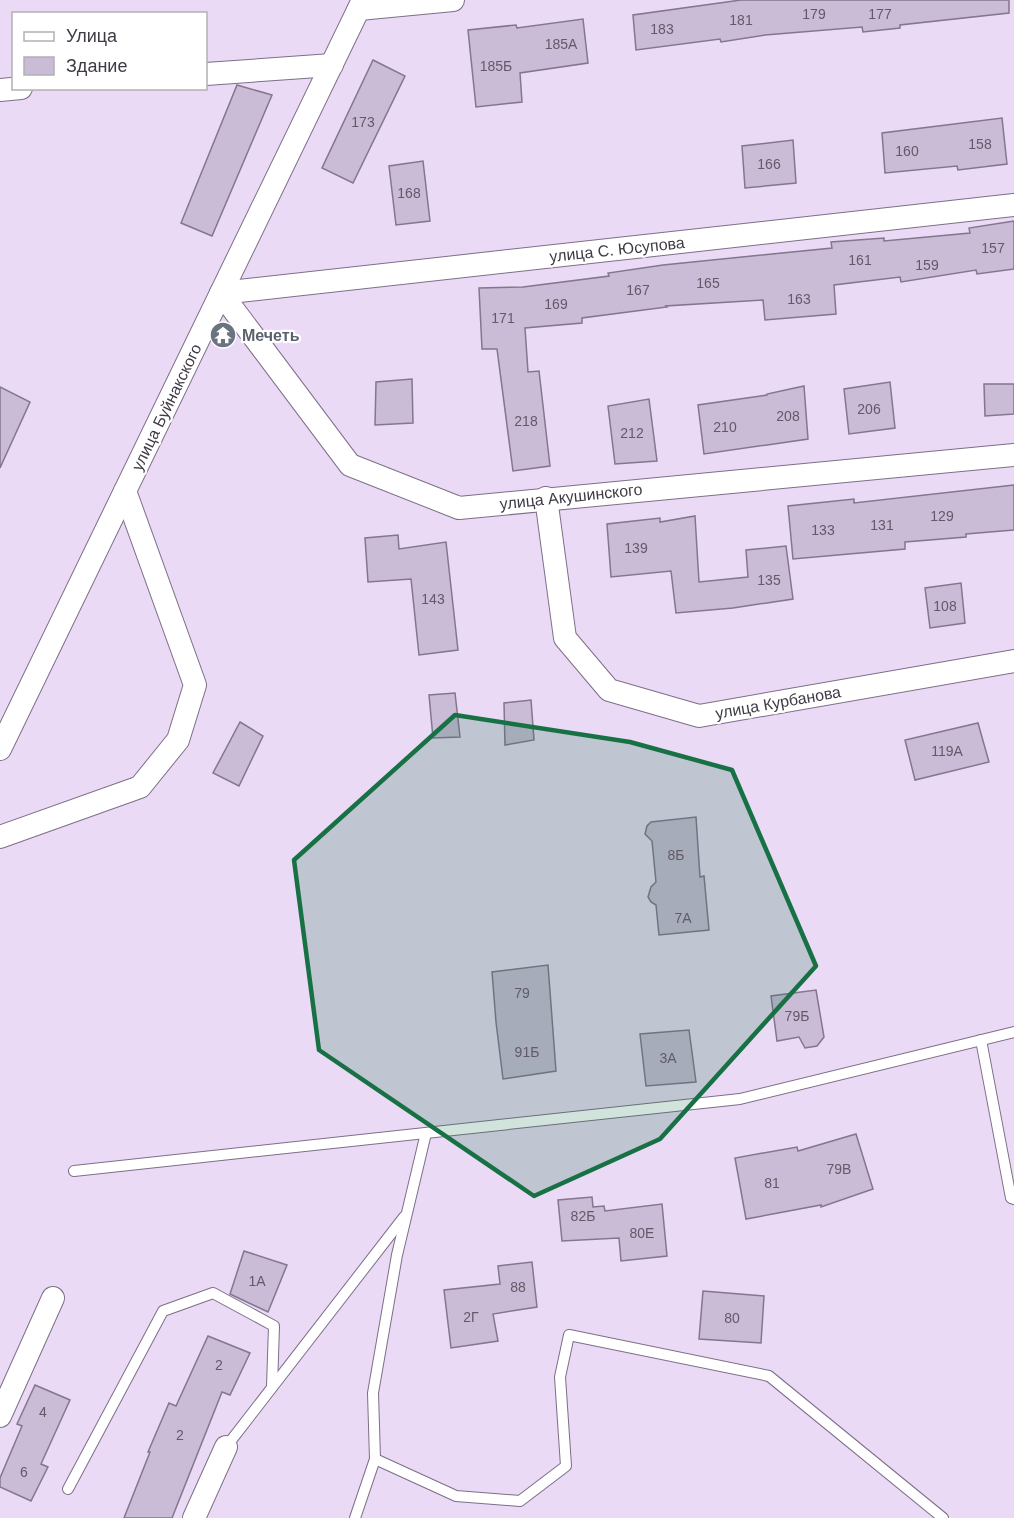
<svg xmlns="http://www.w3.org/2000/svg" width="1014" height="1518" viewBox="0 0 1014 1518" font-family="Helvetica,sans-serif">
<rect width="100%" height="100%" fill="#eadaf6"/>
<g fill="#cabbd6" stroke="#84768f" stroke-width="1.5">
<polygon points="741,0 1009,0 1009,13 900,25 900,28 863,32 862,27 765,35 721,42 720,39 636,50 633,15"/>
<polygon points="583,19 588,63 520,73 522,102 476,107 468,30 516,25 517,28"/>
<polygon points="373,60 405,76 353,183 322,168"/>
<polygon points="237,85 272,95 212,236 181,223"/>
<polygon points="1002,118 1007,164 958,170 957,166 885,173 882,133"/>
<polygon points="793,140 796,183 745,188 742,146"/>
<polygon points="423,161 430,221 396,225 389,166"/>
<polygon points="1014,221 1014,269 977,274 976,270 901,282 900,277 834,285 836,314 765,320 763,300 666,306 667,307 582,318 582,323 525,328 528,372 539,371 550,466 513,471 497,349 482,349 479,288 523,287 609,276 608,273 663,265 832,248 831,242 884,238 884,241 970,233 969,228"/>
<polygon points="412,379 413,423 375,425 376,382"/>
<polygon points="890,382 895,428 849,434 844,389"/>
<polygon points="984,384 1014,384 1014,414 985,416"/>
<polygon points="804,386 808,439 704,454 698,405 767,395 767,394"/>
<polygon points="0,387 30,402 0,468"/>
<polygon points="649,399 657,461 615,464 608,406"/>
<polygon points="1014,485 1014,530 966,534 966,537 905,542 905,549 793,559 788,506 854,499 854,503"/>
<polygon points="695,516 699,582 748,577 746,550 786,546 793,599 733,608 676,613 671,571 611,577 607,524 660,518 660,522"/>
<polygon points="398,535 399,549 446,542 458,650 419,655 411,579 368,582 365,538"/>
<polygon points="961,583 965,623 930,628 925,588"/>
<polygon points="455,693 460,737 433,738 429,695"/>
<polygon points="531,700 534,740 505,745 504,703"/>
<polygon points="240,722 263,736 239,786 213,773"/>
<polygon points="978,723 989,762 915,780 905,740"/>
<polygon points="696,817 700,877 704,876 709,930 659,935 656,905 651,902 648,897 651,887 656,882 652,841 645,834 647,826 651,822"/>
<polygon points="548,965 556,1071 503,1079 496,1022 492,972"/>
<polygon points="816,990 824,1037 817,1046 805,1048 799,1037 777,1041 771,996"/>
<polygon points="689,1030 696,1082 646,1086 640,1034"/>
<polygon points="856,1134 873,1189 821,1207 821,1205 746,1219 735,1158 797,1147 798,1151"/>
<polygon points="592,1197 593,1207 604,1206 605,1211 662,1204 667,1256 621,1261 619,1238 562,1241 558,1200"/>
<polygon points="244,1251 287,1265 268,1312 230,1294"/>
<polygon points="532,1262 537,1307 493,1314 498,1341 451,1348 444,1290 500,1284 498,1266"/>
<polygon points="703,1291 764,1296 761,1343 699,1339"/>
<polygon points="208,1336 250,1353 230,1395 222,1392 172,1518 124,1518 150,1452 148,1452 169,1403 176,1406"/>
<polygon points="35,1385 70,1400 41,1464 48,1467 31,1501 0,1487 0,1478 22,1426 17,1424"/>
</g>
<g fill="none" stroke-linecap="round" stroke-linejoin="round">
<defs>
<g id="service">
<polyline points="981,1040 1011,1198 1014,1199"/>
<polyline points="426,1133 397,1255 373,1393 375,1459 456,1496 520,1501 566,1466 560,1377 569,1335 769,1376 943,1518"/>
<polyline points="74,1171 740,1099 1014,1032"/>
<polyline points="226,1447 404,1217"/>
<polyline points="68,1489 163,1311 213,1293 274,1326 272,1387"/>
<polyline points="355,1518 375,1459"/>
</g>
<g id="minor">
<polyline points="359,9 453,0"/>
<polyline points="206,74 332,65"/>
<polyline points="0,90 21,88"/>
<polyline points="221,293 350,465 459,508 1014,455"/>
<polyline points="221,293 1014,205"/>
<polyline points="546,498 565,638 609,690 699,716 1014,661"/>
<polyline points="0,749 363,0"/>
<polyline points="0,837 140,787 178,740 195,685 125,491"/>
<polyline points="0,1416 53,1298"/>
<polyline points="194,1518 226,1447"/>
</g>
</defs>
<use href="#service" stroke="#7d6f87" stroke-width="12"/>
<use href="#minor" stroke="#7d6f87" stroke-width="24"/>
<use href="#service" stroke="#fff" stroke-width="10"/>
<use href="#minor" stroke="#fff" stroke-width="22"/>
</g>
<path fill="#187145" fill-opacity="0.2" stroke="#187145" stroke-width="4.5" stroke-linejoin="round" d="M455,715L630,742L732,770L816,966L660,1139L534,1196L319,1050L294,860Z"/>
<defs>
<symbol id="temple-disc" viewBox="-11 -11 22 22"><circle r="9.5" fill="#6b7280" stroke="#fff"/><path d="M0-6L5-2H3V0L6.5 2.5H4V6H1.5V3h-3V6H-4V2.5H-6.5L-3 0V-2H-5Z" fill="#fff"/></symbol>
</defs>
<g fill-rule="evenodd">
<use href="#temple-disc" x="208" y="320" width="30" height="30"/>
</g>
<g text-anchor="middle" stroke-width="4.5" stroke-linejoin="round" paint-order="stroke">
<g font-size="14" fill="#625a69">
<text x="814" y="19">179</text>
<text x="880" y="19">177</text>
<text x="741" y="25">181</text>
<text x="662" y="34">183</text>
<text x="561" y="49">185А</text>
<text x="496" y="71">185Б</text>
<text x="363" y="127">173</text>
<text x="980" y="149">158</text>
<text x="907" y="156">160</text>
<text x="769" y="169">166</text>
<text x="409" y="198">168</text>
<text x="993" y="253">157</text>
<text x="860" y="265">161</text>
<text x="927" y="270">159</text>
<text x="708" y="288">165</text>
<text x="638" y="295">167</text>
<text x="799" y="304">163</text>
<text x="556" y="309">169</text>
<text x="503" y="323">171</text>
<text x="869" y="414">206</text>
<text x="788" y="421">208</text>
<text x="526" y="426">218</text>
<text x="725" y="432">210</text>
<text x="632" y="438">212</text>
<text x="942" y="521">129</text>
<text x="882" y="530">131</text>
<text x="823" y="535">133</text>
<text x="636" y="553">139</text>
<text x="769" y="585">135</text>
<text x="433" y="604">143</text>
<text x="945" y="611">108</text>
<text x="947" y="756">119А</text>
<text x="676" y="860">8Б</text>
<text x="683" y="923">7А</text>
<text x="522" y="998">79</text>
<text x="797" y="1021">79Б</text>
<text x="527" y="1057">91Б</text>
<text x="668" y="1063">3А</text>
<text x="839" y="1174">79В</text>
<text x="772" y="1188">81</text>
<text x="583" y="1221">82Б</text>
<text x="642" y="1238">80Е</text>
<text x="257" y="1286">1А</text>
<text x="518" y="1292">88</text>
<text x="471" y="1322">2Г</text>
<text x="732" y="1323">80</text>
<text x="219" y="1370">2</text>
<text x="43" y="1417">4</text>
<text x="180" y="1440">2</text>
<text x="24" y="1477">6</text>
</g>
<g font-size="16" fill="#403a45" stroke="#fff">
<text transform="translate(617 249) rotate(-6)" y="6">улица С. Юсупова</text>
<text transform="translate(166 407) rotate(-64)" y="6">улица Буйнакского</text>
<text transform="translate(571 496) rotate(-6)" y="6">улица Акушинского</text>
<text transform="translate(778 702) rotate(-10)" y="6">улица Курбанова</text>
</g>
<g font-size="16" font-weight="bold" fill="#5b616d" stroke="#fff" text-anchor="start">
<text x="242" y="341">Мечеть</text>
</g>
</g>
<rect x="12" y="12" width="195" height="78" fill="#ffffff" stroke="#b3b0b5" stroke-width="1.5"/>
<rect x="24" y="32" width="30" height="9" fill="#ffffff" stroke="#b3b0b5" stroke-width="1.5"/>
<text x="66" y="42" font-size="18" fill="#403a45">Улица</text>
<rect x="24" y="57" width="30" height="18" fill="#cabbd6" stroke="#b3b0b5" stroke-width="1.5"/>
<text x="66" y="72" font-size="18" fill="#403a45">Здание</text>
</svg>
